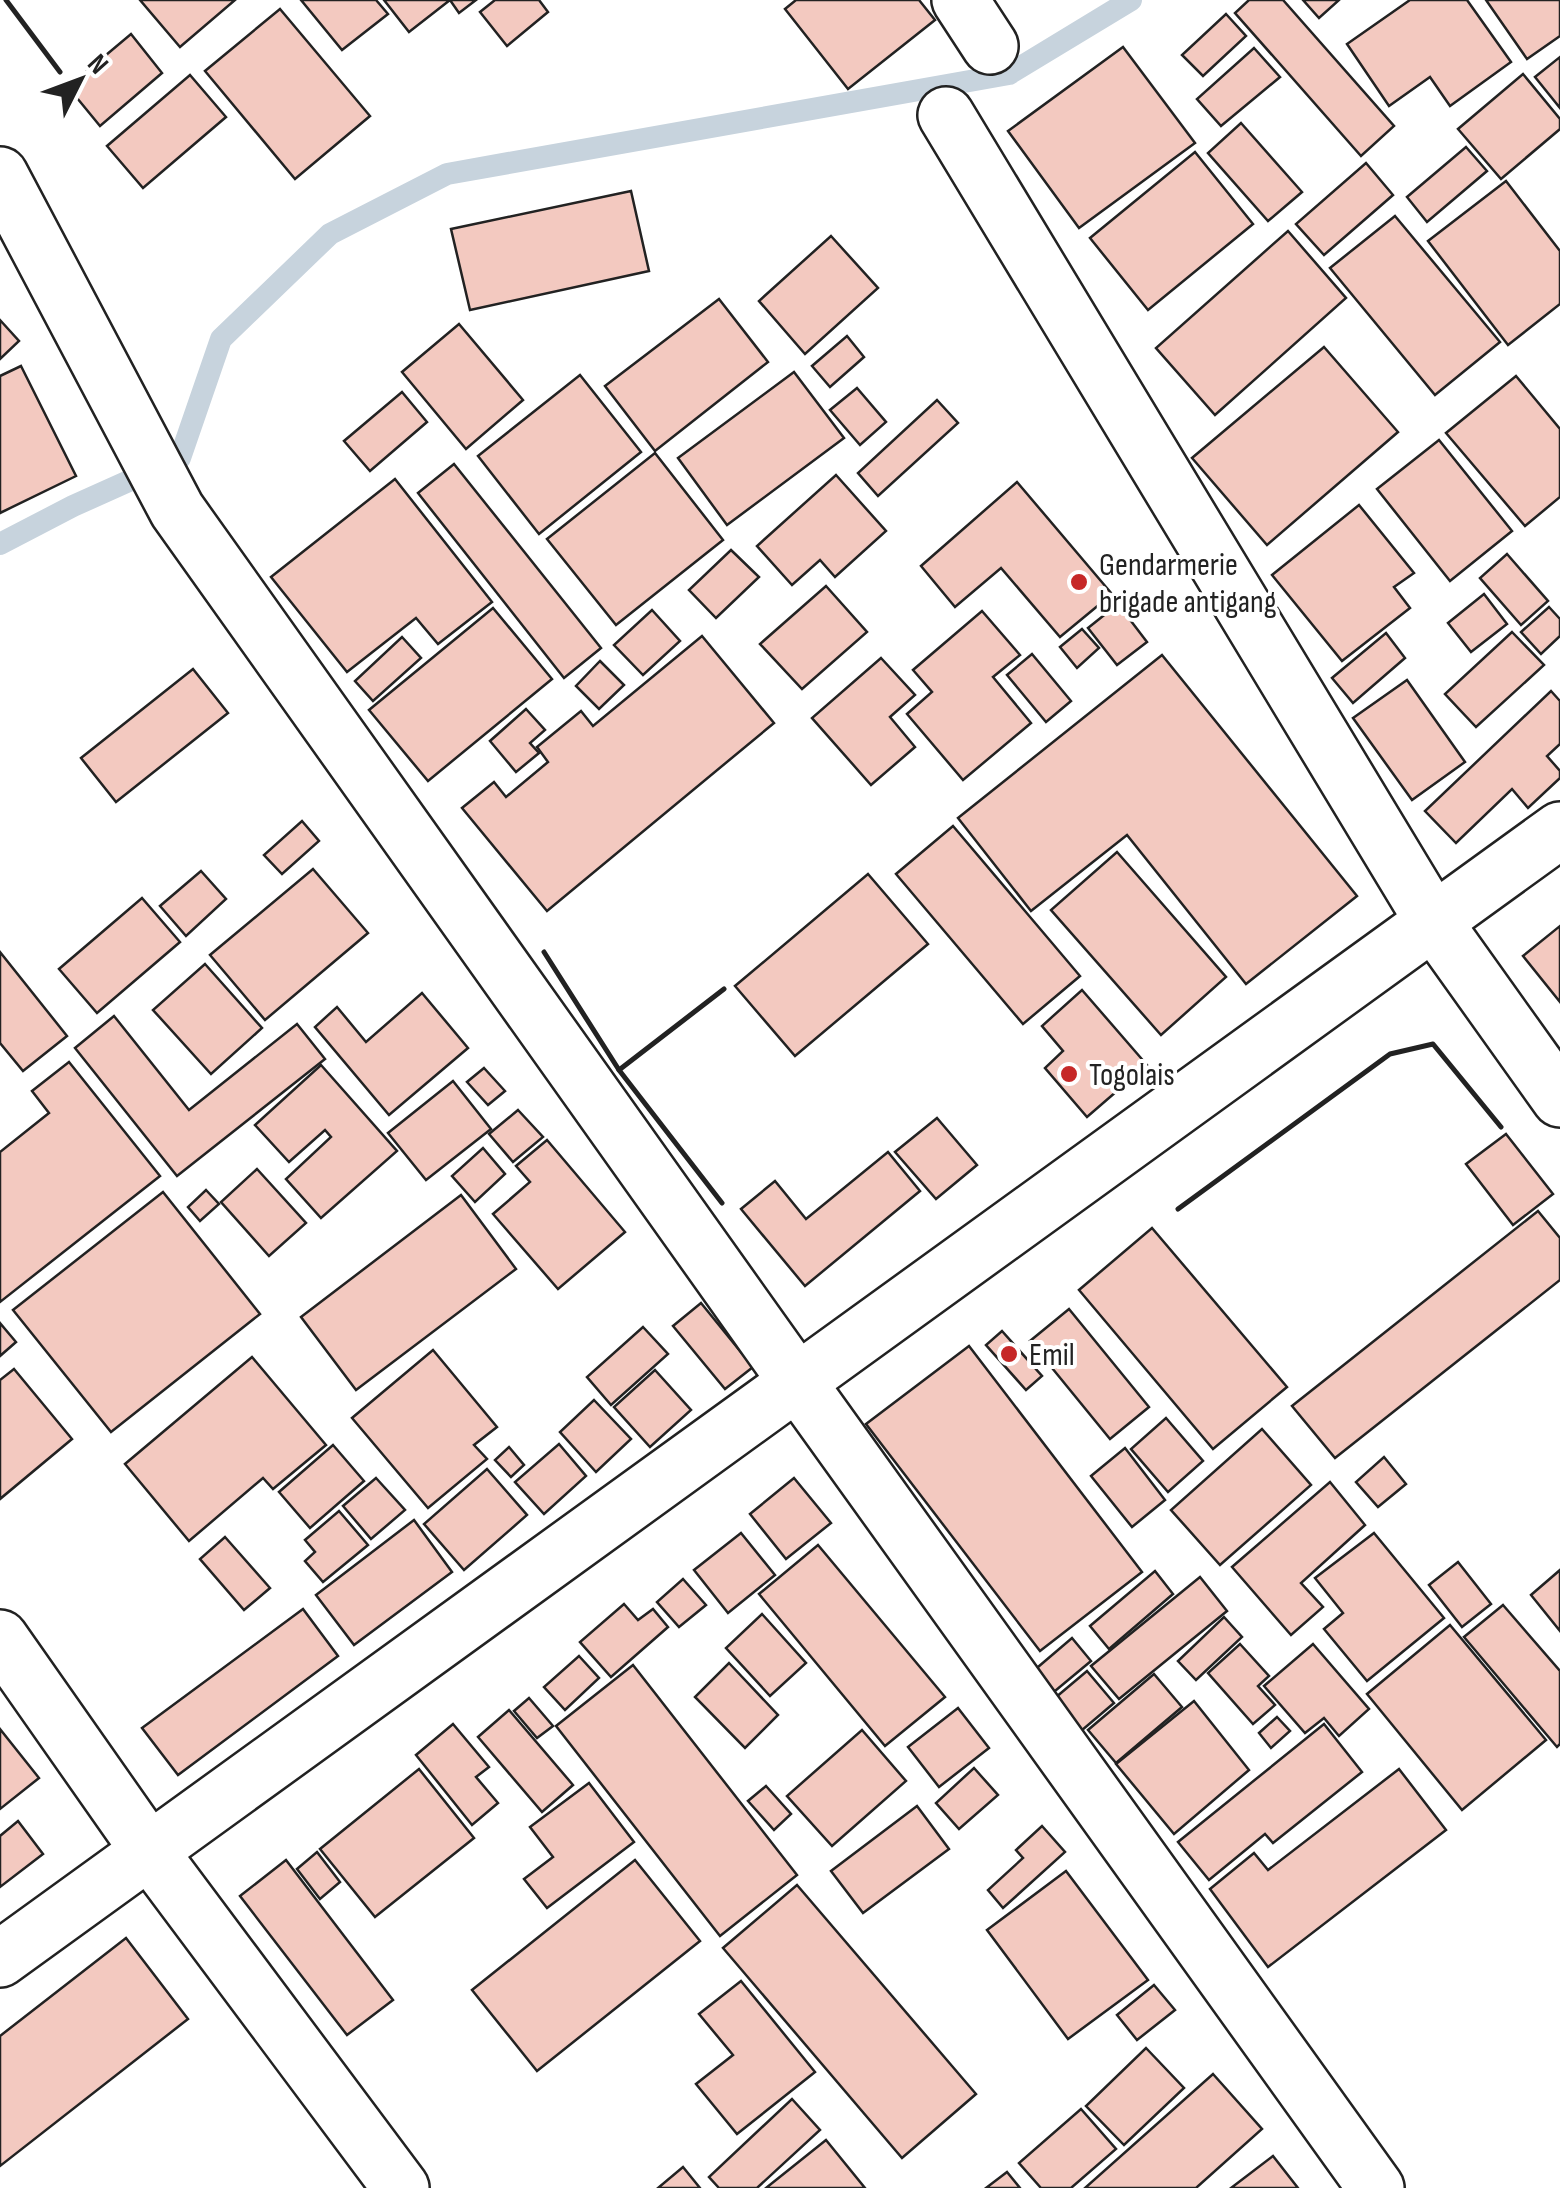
<svg xmlns="http://www.w3.org/2000/svg" width="1560" height="2188" viewBox="0 0 1560 2188" font-family="'Sofia Sans Condensed',sans-serif">
<rect width="100%" height="100%" fill="#fff"/>
<g fill="none" stroke-linecap="round" stroke-linejoin="round">
<polyline stroke="#c7d3dd" stroke-width="22" points="0,544 73,506 180,458 221,339 330,234 447,174 1009,74 1131,0"/>
</g>
<g fill="#f3c9c0" stroke="#222" stroke-width="2.5">
<polygon points="140,0 235,0 180,47"/>
<polygon points="301,0 376,0 388,14 342,50"/>
<polygon points="384,0 476,0 459,13 450,0 409,32"/>
<polygon points="495,0 539,0 548,12 507,46 480,12"/>
<polygon points="796,0 919,0 935,20 848,89 785,9"/>
<polygon points="1249,0 1283,0 1394,126 1361,156 1235,13"/>
<polygon points="1303,0 1339,0 1319,18"/>
<polygon points="1410,0 1467,0 1511,62 1450,106 1430,77 1389,106 1347,44"/>
<polygon points="1486,0 1560,0 1560,36 1527,59"/>
<polygon points="280,9 370,116 295,179 205,71"/>
<polygon points="1226,14 1246,36 1203,76 1182,55"/>
<polygon points="131,34 162,73 100,126 68,87"/>
<polygon points="1123,47 1195,143 1079,228 1008,131"/>
<polygon points="1254,48 1280,77 1221,126 1197,99"/>
<polygon points="1560,57 1560,108 1535,77"/>
<polygon points="1523,74 1560,119 1560,129 1501,179 1458,129"/>
<polygon points="190,75 226,117 143,188 107,146"/>
<polygon points="1241,123 1302,192 1268,221 1208,153"/>
<polygon points="1466,147 1487,171 1427,222 1407,197"/>
<polygon points="1195,152 1253,224 1148,310 1090,238"/>
<polygon points="1366,163 1393,195 1324,255 1296,224"/>
<polygon points="1506,181 1560,251 1560,304 1508,345 1428,241"/>
<polygon points="631,191 649,271 470,310 451,229"/>
<polygon points="1395,216 1500,342 1435,395 1330,268"/>
<polygon points="1288,231 1346,298 1215,415 1156,348"/>
<polygon points="831,236 878,288 805,354 759,301"/>
<polygon points="719,299 768,362 655,451 605,386"/>
<polygon points="0,320 19,341 0,359"/>
<polygon points="459,324 523,400 466,449 402,372"/>
<polygon points="847,336 864,357 830,387 812,366"/>
<polygon points="1324,347 1398,432 1267,545 1192,458"/>
<polygon points="21,366 76,476 0,513 0,376"/>
<polygon points="794,372 844,438 727,525 678,458"/>
<polygon points="580,375 641,452 539,534 478,456"/>
<polygon points="1516,376 1560,429 1560,497 1525,526 1446,433"/>
<polygon points="857,388 886,422 860,445 830,410"/>
<polygon points="402,392 427,422 370,471 344,441"/>
<polygon points="937,400 958,423 878,496 858,473"/>
<polygon points="1439,440 1512,531 1450,581 1377,489"/>
<polygon points="655,453 723,540 616,625 547,539"/>
<polygon points="454,464 601,648 564,678 418,493"/>
<polygon points="836,475 886,531 835,577 820,560 792,585 757,546"/>
<polygon points="395,479 492,602 438,644 416,618 347,672 271,577"/>
<polygon points="1017,482 1112,594 1060,637 1001,568 955,607 921,566"/>
<polygon points="1359,505 1414,573 1394,587 1410,608 1342,661 1272,575"/>
<polygon points="731,550 759,577 716,618 689,590"/>
<polygon points="1507,554 1548,601 1521,625 1480,578"/>
<polygon points="826,586 867,632 802,689 760,644"/>
<polygon points="1484,594 1507,624 1471,652 1448,623"/>
<polygon points="1118,604 1147,642 1117,665 1088,628"/>
<polygon points="1549,607 1560,619 1560,636 1541,654 1521,632"/>
<polygon points="493,608 552,679 428,781 369,710"/>
<polygon points="652,610 680,641 643,675 614,645"/>
<polygon points="982,611 1020,655 993,677 1031,723 963,780 907,714 932,692 913,670"/>
<polygon points="1082,629 1099,648 1077,668 1060,647"/>
<polygon points="1512,632 1544,665 1476,727 1445,694"/>
<polygon points="1386,633 1405,658 1353,703 1332,678"/>
<polygon points="702,636 774,723 547,911 462,808 494,782 506,797 548,762 537,747 581,711 593,726"/>
<polygon points="402,637 421,658 373,701 355,681"/>
<polygon points="1032,654 1071,701 1046,722 1007,675"/>
<polygon points="1162,655 1357,896 1246,984 1127,835 1031,911 958,818"/>
<polygon points="881,658 915,695 890,717 915,747 871,785 812,718"/>
<polygon points="600,661 624,685 599,709 576,686"/>
<polygon points="193,669 228,713 116,802 81,758"/>
<polygon points="1407,680 1465,762 1412,800 1353,718"/>
<polygon points="1551,691 1560,701 1560,744 1547,756 1560,771 1560,778 1528,808 1512,789 1456,843 1425,811"/>
<polygon points="526,709 545,730 530,743 539,753 516,772 490,741"/>
<polygon points="302,821 319,841 282,874 264,855"/>
<polygon points="953,826 1080,976 1023,1024 896,874"/>
<polygon points="1117,852 1226,977 1161,1035 1051,910"/>
<polygon points="313,869 368,933 265,1020 210,955"/>
<polygon points="201,871 226,899 186,936 160,906"/>
<polygon points="868,874 928,944 795,1056 735,986"/>
<polygon points="142,898 180,942 97,1013 59,969"/>
<polygon points="1560,926 1560,1002 1523,956"/>
<polygon points="0,952 67,1036 23,1071 0,1043"/>
<polygon points="205,964 262,1028 211,1074 153,1010"/>
<polygon points="1082,990 1147,1065 1087,1117 1045,1068 1063,1051 1042,1026"/>
<polygon points="422,993 468,1048 389,1115 315,1027 337,1007 366,1042"/>
<polygon points="114,1016 189,1110 297,1024 325,1059 177,1176 75,1048"/>
<polygon points="69,1062 160,1176 0,1302 0,1152 49,1113 32,1091"/>
<polygon points="321,1065 397,1151 321,1218 286,1179 331,1137 325,1130 289,1162 255,1125"/>
<polygon points="484,1068 505,1091 488,1105 467,1082"/>
<polygon points="453,1081 491,1129 426,1180 388,1133"/>
<polygon points="518,1110 543,1137 513,1162 489,1134"/>
<polygon points="937,1118 977,1165 936,1199 895,1152"/>
<polygon points="1506,1134 1553,1194 1513,1225 1466,1164"/>
<polygon points="547,1140 625,1232 558,1289 493,1214 530,1182 516,1166"/>
<polygon points="483,1148 505,1174 475,1202 452,1176"/>
<polygon points="888,1152 920,1191 805,1286 741,1209 775,1181 806,1219"/>
<polygon points="257,1169 306,1223 269,1256 221,1202"/>
<polygon points="206,1190 219,1204 200,1221 188,1207"/>
<polygon points="163,1192 260,1314 111,1432 13,1310"/>
<polygon points="461,1195 516,1269 356,1390 301,1317"/>
<polygon points="1538,1211 1560,1238 1560,1280 1335,1458 1292,1406"/>
<polygon points="1152,1228 1287,1387 1213,1449 1079,1290"/>
<polygon points="701,1303 753,1367 725,1389 673,1326"/>
<polygon points="1069,1309 1149,1407 1110,1439 1030,1341"/>
<polygon points="0,1323 16,1342 0,1356"/>
<polygon points="643,1327 668,1354 611,1405 587,1377"/>
<polygon points="1002,1331 1042,1376 1026,1390 986,1345"/>
<polygon points="969,1346 1142,1572 1040,1651 866,1424"/>
<polygon points="433,1350 497,1427 474,1445 487,1459 428,1508 352,1418"/>
<polygon points="252,1357 326,1445 273,1489 263,1478 189,1541 125,1464"/>
<polygon points="14,1369 72,1439 0,1499 0,1380"/>
<polygon points="655,1370 691,1410 650,1447 614,1407"/>
<polygon points="594,1400 631,1439 596,1472 560,1432"/>
<polygon points="1166,1418 1203,1461 1168,1492 1131,1449"/>
<polygon points="1262,1429 1311,1485 1220,1565 1171,1510"/>
<polygon points="559,1444 586,1476 544,1514 515,1482"/>
<polygon points="333,1445 364,1481 310,1528 279,1492"/>
<polygon points="509,1447 524,1465 511,1477 495,1460"/>
<polygon points="1125,1448 1165,1500 1132,1527 1091,1476"/>
<polygon points="1384,1457 1406,1484 1378,1507 1356,1482"/>
<polygon points="487,1469 527,1515 464,1570 424,1524"/>
<polygon points="376,1478 405,1510 371,1539 343,1506"/>
<polygon points="794,1478 831,1523 786,1559 750,1514"/>
<polygon points="1330,1482 1365,1525 1301,1583 1323,1607 1291,1635 1232,1567"/>
<polygon points="339,1511 368,1545 323,1582 305,1561 315,1552 305,1540"/>
<polygon points="414,1520 452,1572 354,1645 316,1595"/>
<polygon points="741,1533 775,1575 728,1613 694,1570"/>
<polygon points="1374,1533 1444,1618 1367,1681 1324,1629 1343,1613 1315,1578"/>
<polygon points="225,1537 270,1588 244,1610 200,1559"/>
<polygon points="818,1545 945,1697 885,1746 759,1594"/>
<polygon points="1458,1562 1491,1604 1462,1627 1429,1585"/>
<polygon points="1560,1570 1560,1631 1531,1595"/>
<polygon points="1155,1571 1173,1594 1109,1649 1090,1626"/>
<polygon points="1200,1577 1227,1611 1119,1699 1091,1666"/>
<polygon points="683,1579 706,1605 679,1627 657,1602"/>
<polygon points="624,1604 638,1620 653,1609 668,1627 611,1677 580,1642"/>
<polygon points="1503,1605 1560,1671 1560,1744 1557,1747 1464,1637"/>
<polygon points="303,1609 338,1656 178,1775 142,1728"/>
<polygon points="762,1614 806,1663 770,1696 726,1648"/>
<polygon points="1224,1617 1242,1637 1196,1680 1178,1661"/>
<polygon points="1450,1625 1546,1740 1462,1810 1367,1694"/>
<polygon points="1072,1638 1091,1661 1049,1696 1031,1673"/>
<polygon points="1240,1644 1269,1676 1258,1686 1275,1705 1253,1724 1208,1673"/>
<polygon points="1313,1644 1369,1709 1339,1736 1324,1718 1305,1733 1264,1686"/>
<polygon points="579,1656 599,1678 565,1710 544,1687"/>
<polygon points="729,1663 778,1715 745,1748 695,1697"/>
<polygon points="633,1665 797,1875 720,1936 556,1726"/>
<polygon points="1087,1671 1114,1703 1081,1731 1055,1698"/>
<polygon points="1154,1674 1182,1707 1116,1763 1088,1730"/>
<polygon points="529,1698 553,1726 537,1738 514,1711"/>
<polygon points="1194,1701 1249,1770 1174,1834 1116,1764"/>
<polygon points="958,1708 989,1748 939,1787 908,1747"/>
<polygon points="509,1710 573,1785 542,1812 478,1737"/>
<polygon points="1277,1717 1290,1731 1271,1748 1259,1733"/>
<polygon points="453,1724 489,1767 476,1777 498,1803 472,1825 416,1755"/>
<polygon points="1324,1724 1362,1772 1273,1843 1265,1834 1209,1880 1178,1842"/>
<polygon points="0,1729 39,1778 0,1809"/>
<polygon points="862,1730 906,1781 832,1846 787,1796"/>
<polygon points="974,1768 998,1795 959,1829 936,1803"/>
<polygon points="419,1769 474,1838 375,1917 320,1849"/>
<polygon points="1399,1769 1446,1830 1268,1967 1210,1889 1254,1853 1268,1870"/>
<polygon points="589,1783 634,1842 547,1908 524,1879 553,1857 530,1827"/>
<polygon points="766,1786 791,1814 774,1830 748,1801"/>
<polygon points="917,1806 949,1849 863,1913 831,1871"/>
<polygon points="18,1821 43,1854 0,1887 0,1836"/>
<polygon points="1042,1826 1065,1852 1003,1908 988,1890 1023,1858 1016,1850"/>
<polygon points="317,1852 340,1882 320,1899 297,1869"/>
<polygon points="286,1860 393,2000 347,2035 240,1896"/>
<polygon points="635,1860 700,1941 537,2071 472,1990"/>
<polygon points="1066,1871 1148,1980 1068,2039 987,1930"/>
<polygon points="797,1885 976,2094 902,2158 723,1948"/>
<polygon points="126,1938 188,2019 0,2166 0,2036"/>
<polygon points="741,1981 815,2072 737,2134 696,2084 733,2055 699,2014"/>
<polygon points="1154,1985 1175,2010 1137,2040 1117,2015"/>
<polygon points="1146,2048 1184,2088 1124,2145 1086,2106"/>
<polygon points="1213,2074 1262,2129 1196,2188 1085,2188"/>
<polygon points="792,2099 820,2130 757,2188 719,2188 709,2177"/>
<polygon points="1081,2109 1116,2149 1071,2188 1041,2188 1019,2163"/>
<polygon points="826,2140 865,2188 766,2188"/>
<polygon points="1273,2156 1298,2188 1231,2188"/>
<polygon points="683,2167 700,2188 658,2188"/>
<polygon points="1007,2172 1020,2188 986,2188"/>
</g>
<g fill="none" stroke-linecap="round" stroke-linejoin="round">
<defs>
<g id="minor">
<polyline points="960,0 990,46"/>
<polyline points="946,115 1433,921 1560,1099"/>
<polyline points="0,175 177,510 798,1383 1376,2188"/>
<polyline points="0,1638 150,1852 401,2188"/>
<polyline points="0,1959 1560,830"/>
</g>
</defs>
<use href="#minor" stroke="#222" stroke-width="60"/>
<use href="#minor" stroke="#fff" stroke-width="55"/>
<g stroke="#222" stroke-width="5">
<polyline points="6,0 60,72"/>
<polyline points="544,952 619,1070 722,1203"/>
<polyline points="619,1070 724,989"/>
<polyline points="1178,1209 1390,1054 1433,1044 1501,1127"/>
</g>
</g>
<g fill="#c62828" stroke="#fff" stroke-width="4">
<circle cx="1079" cy="582" r="10"/>
<circle cx="1069" cy="1074" r="10"/>
<circle cx="1009" cy="1354" r="10"/>
</g>
<g text-anchor="middle" stroke-width="8" stroke-linejoin="round" paint-order="stroke">
<g font-size="32" fill="#222" stroke="#fff" text-anchor="start">
<text x="1099" y="575">Gendarmerie<tspan x="1099" dy="37">brigade antigang</tspan></text>
<text x="1089" y="1085">Togolais</text>
<text x="1029" y="1365">Emil</text>
</g>
</g>
<g transform="translate(80 80) rotate(48)" stroke="#ffffff" stroke-width="8" paint-order="stroke">
<path d="M0-8L18 38L0 25L-18 38Z" fill="#222222"/>
<text y="-15" font-size="28" font-weight="bold" text-anchor="middle" fill="#222222">N</text>
</g>
</svg>
